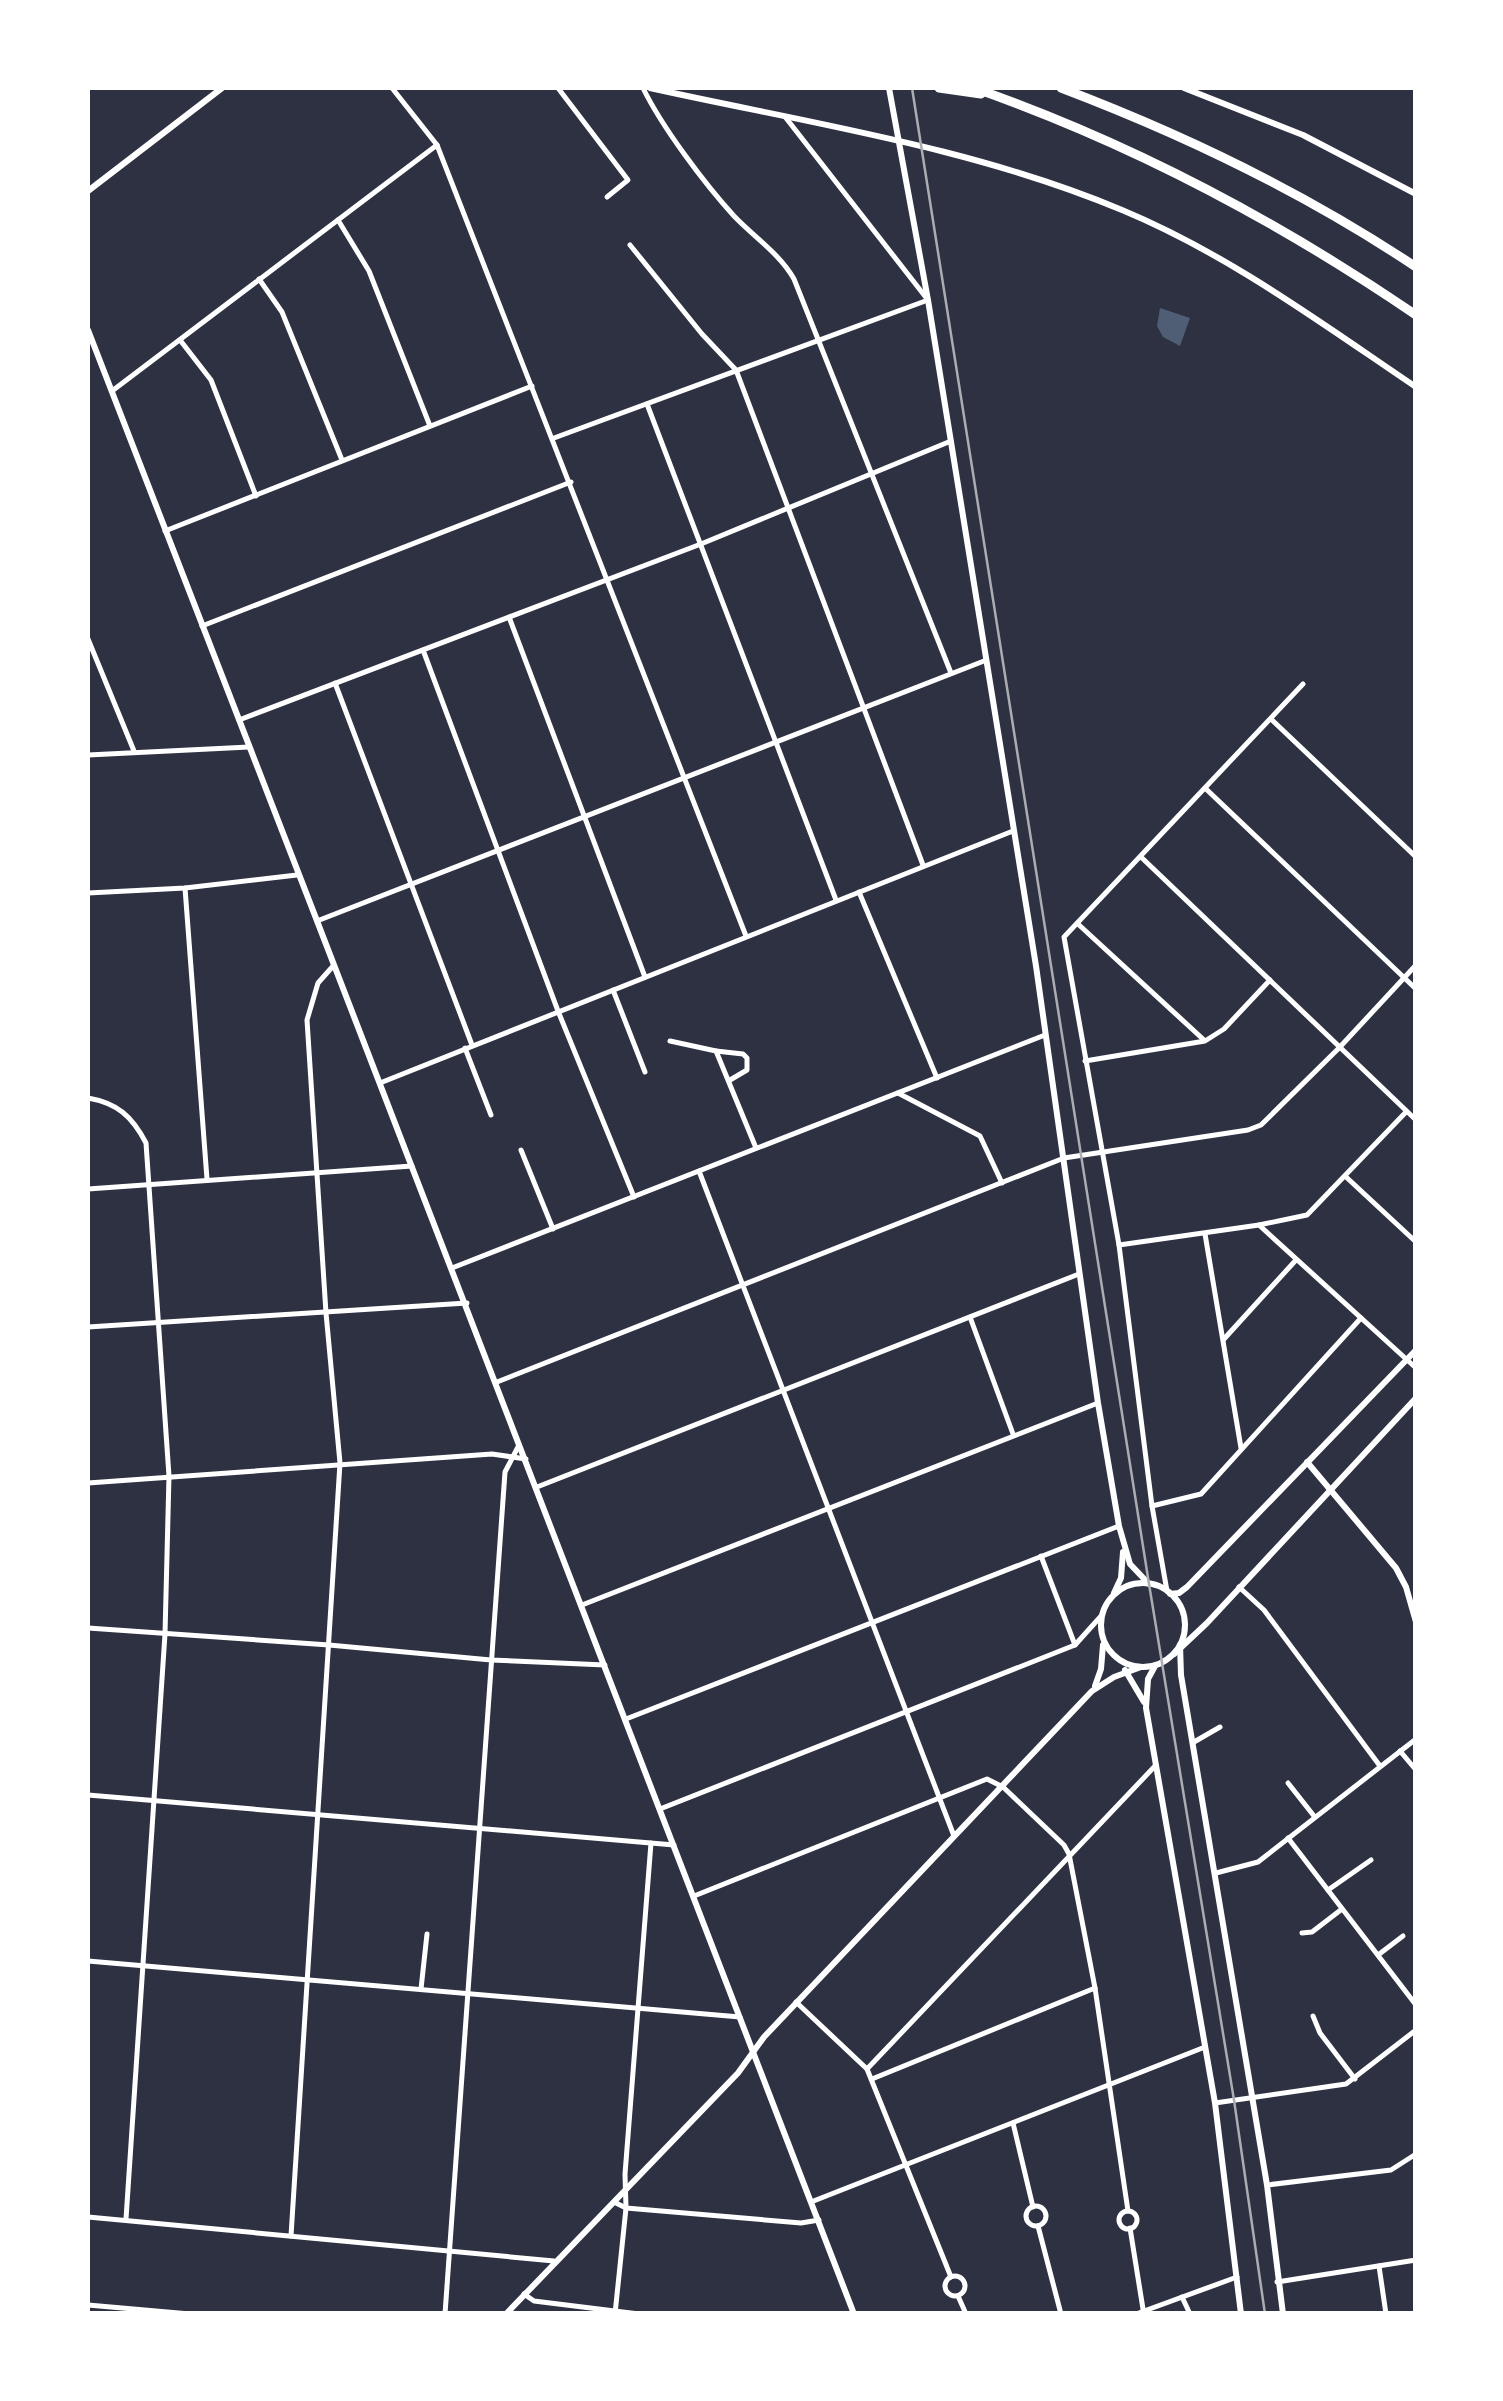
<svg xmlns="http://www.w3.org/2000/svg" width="1503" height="2401" viewBox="0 0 1503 2401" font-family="'Nunito Sans',sans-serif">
<rect width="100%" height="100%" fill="#2d3142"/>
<polygon fill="#4f5d75" points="1160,308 1190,318 1180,346 1163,337 1157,326"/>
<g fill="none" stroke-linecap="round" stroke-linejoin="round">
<g stroke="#fff" stroke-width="5">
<polyline points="392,88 437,145 746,936"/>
<polyline points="558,88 628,180 607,197"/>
<path d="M643,88C662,127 704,183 734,216C754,237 780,254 794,279L951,673"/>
<polyline points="338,220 369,271 430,426"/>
<polyline points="630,245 702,334 736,370 923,865"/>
<polyline points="259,279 282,312 342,460"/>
<polyline points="180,340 211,380 256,496"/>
<polyline points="112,391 437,145"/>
<polyline points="647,404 836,900"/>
<polyline points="554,438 928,300 786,118"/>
<polyline points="165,531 532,386"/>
<polyline points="509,617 645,977"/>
<polyline points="202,626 571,482"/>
<polyline points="88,639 134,751"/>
<polyline points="423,650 558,1011 634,1197"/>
<polyline points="335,683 472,1045"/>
<polyline points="1271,719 1416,857"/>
<polyline points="239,720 701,544 951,441"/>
<polyline points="88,755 249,747"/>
<polyline points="1205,788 1416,989"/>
<polyline points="1141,857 1416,1120"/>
<polyline points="185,888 207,1179"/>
<polyline points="859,892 937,1078"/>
<polyline points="88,893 185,888 297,875"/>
<polyline points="317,921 984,661"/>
<polyline points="1078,924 1204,1040"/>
<polyline points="613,990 645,1072"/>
<polyline points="670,1041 716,1051 756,1148"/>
<polyline points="465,1048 491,1115"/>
<polyline points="716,1051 743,1054 747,1058 747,1070 730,1080"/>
<polyline points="1085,1061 1205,1041 1224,1029 1270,980"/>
<polyline points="380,1083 1013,831"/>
<polyline points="898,1093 980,1136 1002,1183"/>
<path d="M88,1098C117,1103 132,1116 146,1143L169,1476L165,1634L126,2219"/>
<polyline points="521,1150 553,1229"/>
<polyline points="699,1171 954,1836"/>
<polyline points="1345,1176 1416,1242"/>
<polyline points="88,1189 412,1166"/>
<polyline points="1259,1225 1416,1368"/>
<polyline points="1205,1234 1241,1448"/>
<polyline points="1119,1245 1259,1225 1307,1215 1406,1112"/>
<polyline points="452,1268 1045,1035"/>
<polyline points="970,1317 1013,1434"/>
<polyline points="88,1327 467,1303"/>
<polyline points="1224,1339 1296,1260"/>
<polyline points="497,1382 1064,1158 1248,1130 1261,1125 1339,1048 1416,965"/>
<polyline points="88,1483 492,1454 526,1459"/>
<polyline points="537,1487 1079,1274"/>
<polyline points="1152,1506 1201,1494 1361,1318"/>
<polyline points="1041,1556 1075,1645"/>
<polyline points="1239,1587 1264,1610 1380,1766"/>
<polyline points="1167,1591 1152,1506 1119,1245 1064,937 1303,684"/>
<polyline points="582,1605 1098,1403"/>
<polyline points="88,1628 329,1645 491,1660 605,1665"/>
<polyline points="626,1719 1119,1526"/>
<polyline points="1194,1742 1220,1727"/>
<polyline points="1400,1751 1416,1770"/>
<polyline points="1288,1783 1314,1816"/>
<polyline points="88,1795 674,1845"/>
<polyline points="660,1809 1075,1645 1102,1615"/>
<polyline points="1288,1838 1416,2005"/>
<polyline points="1216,1873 1258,1862 1416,1739"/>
<polyline points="1328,1890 1371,1860"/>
<polyline points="694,1896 987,1779 1003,1787 1064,1845 1069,1854 1095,1988 1128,2211"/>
<polyline points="1302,1933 1312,1932 1342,1909"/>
<polyline points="1378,1955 1403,1936"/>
<polyline points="88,1961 740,2017"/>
<polyline points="421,1989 427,1934"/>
<polyline points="796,2002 867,2069 951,2277"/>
<polyline points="1313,2016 1320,2033 1355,2079"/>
<polyline points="867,2069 1156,1765"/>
<polyline points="872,2079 1095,1988"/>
<polyline points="1215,2103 1346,2084 1416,2030"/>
<polyline points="1013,2123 1033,2207"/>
<polyline points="1267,2185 1391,2170 1416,2154"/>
<polyline points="614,2202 626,2208 801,2223 819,2220"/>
<polyline points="811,2202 1205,2047"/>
<circle cx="1036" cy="2216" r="10"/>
<circle cx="1128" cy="2220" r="9"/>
<polyline points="88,2217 554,2261"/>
<polyline points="1038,2226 1061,2314"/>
<polyline points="1130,2228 1143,2309"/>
<polyline points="291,2236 340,1463 326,1313 307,1020 318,983 334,965"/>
<polyline points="1379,2266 1386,2314"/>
<circle cx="955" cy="2286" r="10"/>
<polyline points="1277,2282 1416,2260"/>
<polyline points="524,2294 534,2301 639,2314"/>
<polyline points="958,2296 966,2314"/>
<polyline points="1182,2297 1190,2314"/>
<polyline points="88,2305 190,2314"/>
<polyline points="445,2314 505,1472 519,1445"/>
<polyline points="615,2314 626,2208 625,2174 651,1843"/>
<polyline points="1136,2314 1237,2277"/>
</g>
<g stroke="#fff" stroke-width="6">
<path d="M650,88C808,123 972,147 1122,210C1228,254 1321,323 1416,387"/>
<polyline points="889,88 928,300 1036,966 1098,1403 1119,1526 1130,1564 1149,1584"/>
<polyline points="1184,88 1303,135 1416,194"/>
<polyline points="88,191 222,88"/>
<path d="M88,330C344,991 601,1651 854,2314"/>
<polyline points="1307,1462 1396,1568 1406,1587 1416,1622"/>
<circle cx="1143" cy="1625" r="42"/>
<polyline points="1114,1593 1121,1578 1123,1552"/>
<polyline points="1170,1594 1179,1593 1187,1587 1416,1350"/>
<polyline points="1180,1645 1181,1675 1267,2185 1283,2314"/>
<polyline points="1174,1654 1207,1623 1416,1398"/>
<polyline points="1155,1666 1148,1679 1146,1708 1215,2103 1241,2314"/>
<polyline points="1125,1670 1144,1702"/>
<polyline points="1095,1686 1101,1669 1103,1645"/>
<polyline points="506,2314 738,2073 764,2037 1092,1691 1114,1677 1141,1667"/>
</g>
<g stroke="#fff" stroke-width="9">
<polyline points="939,88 981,94"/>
<path d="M974,88C1131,143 1278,221 1416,315"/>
<path d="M1061,88C1185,135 1305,193 1416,267"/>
</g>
<polyline stroke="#abadb3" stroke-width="2.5" points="912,88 1149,1584 1234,2100 1265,2314"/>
</g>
<rect width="1503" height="2401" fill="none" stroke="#ffffff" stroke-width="180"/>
</svg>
